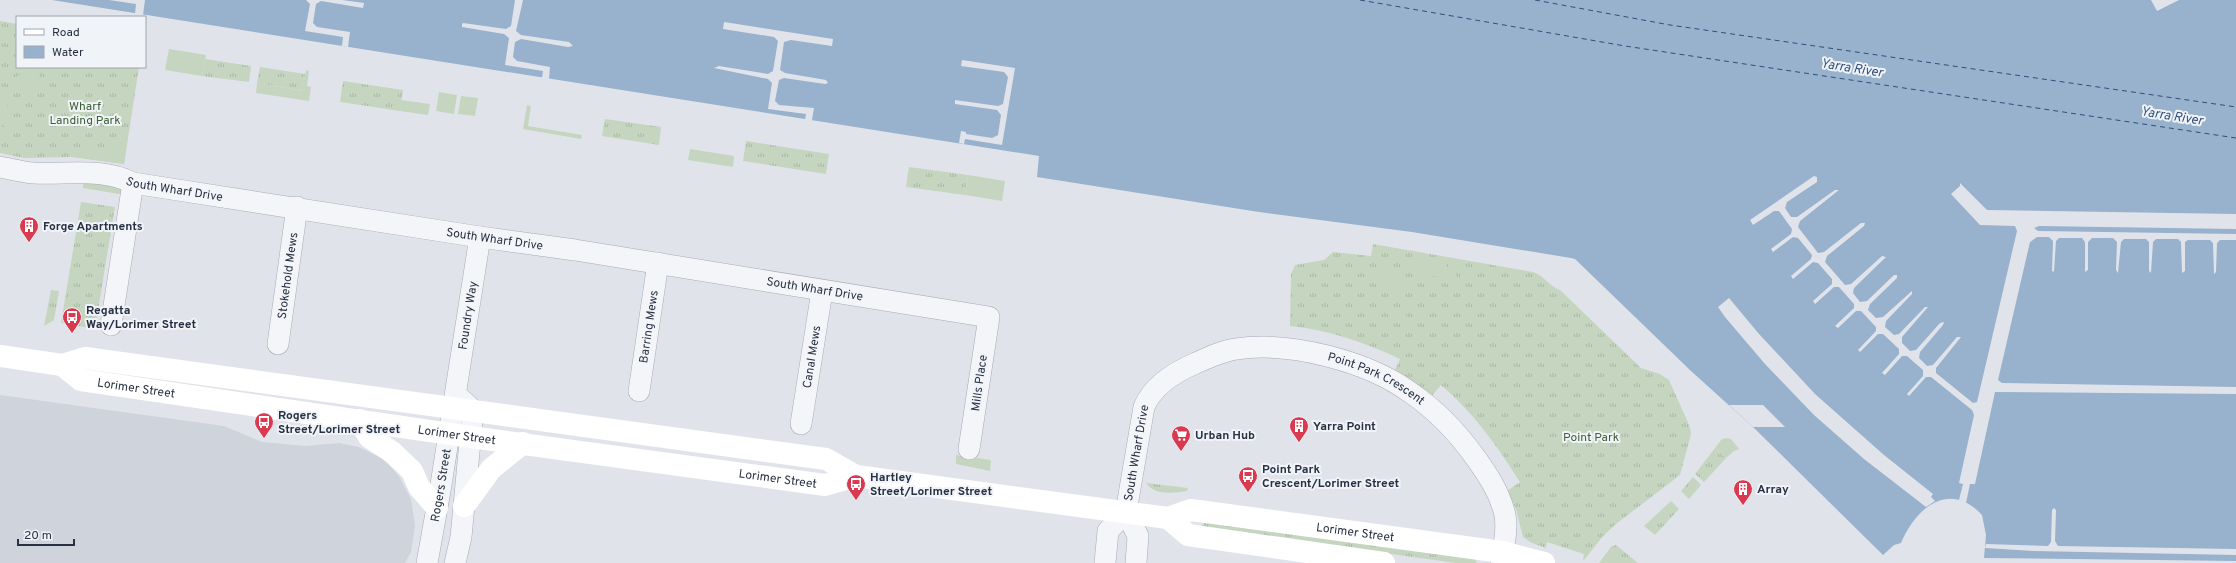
<svg xmlns="http://www.w3.org/2000/svg" width="2236" height="563" viewBox="0 0 2236 563" font-family="Overpass,sans-serif">
<defs>
<pattern id="grass-tufts" width="24" height="20" patternUnits="userSpaceOnUse"><rect width="24" height="20" fill="#c5d5c0"/><path d="M3 7l-1-3M5 7V3M7 7l1-3M15 17l-1-3M17 17v-4M19 17l1-3" fill="none" stroke="#a9b7a6"/></pattern>
</defs>
<rect width="100%" height="100%" fill="#e0e4ea"/>
<polygon fill="#ced3dc" points="0,395 224,426 262,442 306,446 339,443 359,447 381,458 390,466 399,476 411,499 415,526 411,552 405,563 0,563"/>
<g fill="url(#grass-tufts)">
<polygon points="0,21 17,24 17,67 139,67 124,164 71,157 24,158 0,153"/>
<polygon points="205,59 251,66 249,82 202,76"/>
<polygon points="260,67 305,74 303,91 257,83"/>
<polygon points="343,81 403,90 400,111 340,102"/>
<polygon points="605,119 661,127 659,145 602,136"/>
<polygon points="746,141 829,154 826,174 743,161"/>
<polygon points="909,167 968,175 965,195 906,187"/>
<polygon points="81,202 115,207 95,329 61,323"/>
<path d="M1373,244L1533,272C1544,275 1547,285 1560,290L1641,368L1660,374L1669,380L1690,427L1691,434L1680,475L1616,524L1603,536L1584,560H1583L1584,554L1547,542L1546,548L1532,543L1523,537L1516,509L1507,491L1520,482C1497,446 1474,413 1441,385L1430,398L1393,374L1400,359C1364,342 1329,330 1290,326L1291,274L1295,265L1324,260L1333,252L1371,256Z"/>
<polygon points="51,290 59,291 54,320 44,326"/>
<polygon points="1715,448 1726,458 1704,482 1695,474"/>
<polygon points="1693,477 1701,485 1689,499 1681,491"/>
<path d="M1146,483L1188,488L1187,491C1173,493 1155,496 1146,483Z"/>
<polygon points="1671,501 1679,509 1655,535 1644,526"/>
<polygon points="1205,522 1475,559 1477,563 1456,563 1204,528 1202,526"/>
<polygon points="1616,545 1638,563 1599,563 1611,547"/>
</g>
<g fill="#c5d5c0">
<polygon points="169,49 206,55 202,76 165,70"/>
<polygon points="32,69 40,76 36,87 17,87 14,78"/>
<polygon points="306,70 309,71 307,86 311,87 309,101 256,93 257,83 302,91"/>
<polygon points="0,91 7,98 10,129 0,124"/>
<polygon points="439,92 457,95 454,114 436,111"/>
<polygon points="461,96 478,98 475,116 458,114"/>
<polygon points="401,100 430,104 428,115 400,111"/>
<polygon points="527,105 531,106 528,126 582,135 581,139 523,129"/>
<polygon points="128,137 124,164 75,157 71,148 102,153"/>
<polygon points="690,149 734,156 733,167 688,160"/>
<polygon points="968,175 1005,181 1002,201 965,195"/>
<polygon points="83,182 119,183 123,192 119,194 83,188"/>
<polygon points="1419,258 1446,263 1448,271 1454,271 1458,279 1456,282 1444,275 1429,277 1414,265"/>
<polygon points="1384,272 1393,276 1406,276 1411,283 1408,287 1394,294 1390,293 1377,277"/>
<polygon points="1338,277 1338,285 1355,299 1362,299 1363,304 1352,304 1333,288 1333,278"/>
<polygon points="1389,310 1406,315 1412,325 1407,329 1385,312"/>
<polygon points="1725,438 1731,439 1739,449 1734,451 1726,458 1715,448 1721,440"/>
<polygon points="956,455 991,460 990,471 956,464"/>
</g>
<path fill="#98b1cd" d="M52,0H2151L2157,11L2179,0H2236V561L1984,558L1986,535L1982,515C1949,479 1915,509 1901,543L1894,545L1883,555L1753,427L1691,371L1575,259L1571,258L1412,232L1259,212L1037,177L1039,156Z"/>
<g fill="#e0e4ea">
<polygon points="109,0 145,0 143,15 135,14 136,4"/>
<polygon points="306,0 342,0 364,3 363,8 321,1 316,4 313,23 317,27 350,32 348,47 342,46 343,37 305,31 310,4"/>
<polygon points="515,0 523,0 516,31 521,35 569,42 573,46 568,47 521,39 515,42 513,57 517,61 550,67 549,79 542,78 543,71 505,65 509,38 504,34 462,27 462,24 463,23 506,29 511,26"/>
<polygon points="724,22 833,39 832,46 791,40 784,42 780,70 785,73 826,80 828,83 825,84 784,78 779,80 775,101 779,105 814,108 812,120 805,120 806,114 768,109 772,83 768,79 714,68 719,66 768,74 773,71 778,41 774,37 723,29"/>
<polygon points="962,60 1015,68 1002,145 965,139 964,144 959,143 961,131 966,132 966,134 992,138 998,135 1001,115 997,110 955,104 955,100 998,106 1003,104 1008,77 1004,72 961,66"/>
<polygon points="1814,176 1817,177 1817,182 1787,202 1785,208 1791,217 1797,217 1835,190 1839,190 1800,221 1798,227 1818,253 1824,252 1861,223 1865,223 1864,226 1827,256 1825,262 1845,285 1851,284 1882,256 1886,257 1854,288 1853,293 1860,302 1867,301 1894,275 1897,275 1897,278 1870,304 1868,310 1876,318 1883,317 1912,291 1912,294 1886,321 1885,327 1894,335 1899,334 1925,307 1928,307 1902,337 1902,343 1910,351 1916,350 1940,323 1944,322 1943,325 1920,352 1919,358 1927,366 1933,365 1957,337 1961,337 1936,368 1936,373 1973,403 1977,402 2017,231 2015,226 1980,225 1951,194 1960,186 1960,183 1987,210 2236,214 2236,229 2039,226 2034,228 2038,231 2236,234 2236,240 2220,240 2217,243 2216,272 2214,274 2213,243 2210,240 2188,240 2185,242 2185,271 2182,273 2181,242 2178,239 2156,239 2153,242 2151,273 2149,271 2149,242 2146,239 2124,239 2121,242 2118,273 2116,270 2117,242 2113,238 2092,238 2088,242 2088,270 2085,272 2085,242 2082,238 2059,238 2056,241 2054,272 2052,271 2053,241 2049,237 2037,237 2030,242 1998,380 2002,383 2236,387 2236,394 1995,392 1975,484 1970,484 1966,503 1959,500 1963,484 1959,483 1974,415 1972,410 1931,377 1926,377 1909,396 1907,394 1923,376 1923,370 1907,356 1902,356 1885,375 1882,373 1899,354 1899,349 1883,334 1878,334 1860,352 1858,350 1876,331 1876,327 1861,311 1856,311 1838,328 1835,326 1854,308 1854,304 1839,287 1834,287 1815,304 1813,301 1832,284 1832,279 1818,263 1813,262 1793,279 1791,276 1811,259 1812,255 1798,238 1793,237 1773,252 1771,249 1791,234 1792,229 1779,211 1774,211 1753,225 1750,220"/>
<polygon points="1729,298 1759,334 1815,394 1884,455 1933,494 1931,497 1935,501 1926,507 1864,459 1814,415 1765,364 1725,317 1718,307"/>
<polygon points="1729,405 1763,405 1785,427 1753,427"/>
<polygon points="2054,508 2056,510 2055,541 2058,546 2236,549 2236,555 2034,551 1985,548 1986,544 2048,546 2051,542 2052,510"/>
</g>
<g fill="none" stroke-linecap="round" stroke-linejoin="round">
<g stroke="#2d4f7b" stroke-width="1" stroke-dasharray="5 4" stroke-linecap="butt">
<polyline points="1360,0 1625,46 2236,138"/>
<polyline points="1535,0 1670,25 2236,107"/>
</g>
<defs>
<g id="street">
<path id="s1" d="M0,167C11,169 22,172 33,173C68,175 101,167 133,183L480,237L575,250L989,317L969,449"/>
<polyline points="111,325 133,183"/>
<path id="s2" d="M278,344L297,207"/>
<path id="s3" d="M639,391L658,263"/>
<path id="s4" d="M801,424L822,291"/>
<path id="s5" d="M1126,512L1144,407C1153,385 1175,372 1196,363C1209,357 1222,351 1236,349C1289,341 1368,361 1411,393C1436,410 1457,432 1475,457C1488,475 1500,493 1505,515C1508,532 1503,547 1501,563"/>
<polyline points="1126,512 1138,536 1136,563"/>
<path id="s6" d="M427,563L440,491L480,237"/>
<polyline points="455,563 461,537 473,410 461,399"/>
<polyline points="1105,563 1108,531 1126,512"/>
</g>
</defs>
<use href="#street" stroke="#a5abb5" stroke-width="22"/>
<use href="#street" stroke="#f3f5f8" stroke-width="21"/>
<g stroke="#fff" stroke-width="22">
<path id="s7" d="M0,356L62,365L85,358L826,459L856,476L1168,518L1191,510L1502,552L1544,563"/>
<path id="s8" d="M62,365L81,380L471,437L825,485L856,476"/>
<polyline points="359,420 369,437 392,452 412,471 419,487 437,508"/>
<polyline points="464,506 491,469 523,443"/>
<polyline points="1168,518 1188,535 1384,563"/>
</g>
</g>
<defs>
<symbol id="building-pin" viewBox="-11 -11 22 30"><path d="M0 17L-7.5 6A9.5 9.5 0 1 1 7.5 6Z" fill="#da3a50" stroke="#f0f3f7"/><path d="M-4-6H4V6H1V3H-1V6H-4ZM-2.5-4.3h1.7v1.8h-1.7ZM.8-4.3h1.7v1.8H.8ZM-2.5-1h1.7V.8h-1.7ZM.8-1h1.7V.8H.8Z" fill="#fff"/></symbol>
<symbol id="bus-pin" viewBox="-11 -11 22 30"><path d="M0 17L-7.5 6A9.5 9.5 0 1 1 7.5 6Z" fill="#da3a50" stroke="#f0f3f7"/><path d="M-5-6H5V4H4V6H2V4H-2V6H-4V4H-5ZM-3.5-4V0h7V-4ZM-3.5 1.2v1.5H-2V1.2ZM2 1.2v1.5H3.5V1.2Z" fill="#fff"/></symbol>
<symbol id="supermarket-pin" viewBox="-11 -11 22 30"><path d="M0 17L-7.5 6A9.5 9.5 0 1 1 7.5 6Z" fill="#da3a50" stroke="#f0f3f7"/><path d="M-6-5.5h2.5l.6 2H6L4.5 2H-2.5L-4.4-4H-6ZM-1.5 3.2a1.3 1.3 0 1 0 .1 0ZM3 3.2a1.3 1.3 0 1 0 .1 0Z" fill="#fff"/></symbol>
</defs>
<g fill-rule="evenodd">
<use href="#building-pin" x="18" y="215" width="22" height="30"/>
<use href="#bus-pin" x="61" y="306" width="22" height="30"/>
<use href="#bus-pin" x="253" y="411" width="22" height="30"/>
<use href="#building-pin" x="1288" y="415" width="22" height="30"/>
<use href="#supermarket-pin" x="1170" y="424" width="22" height="30"/>
<use href="#bus-pin" x="1237" y="465" width="22" height="30"/>
<use href="#bus-pin" x="845" y="473" width="22" height="30"/>
<use href="#building-pin" x="1732" y="478" width="22" height="30"/>
</g>
<g text-anchor="middle" stroke-width="4" stroke-linejoin="round" paint-order="stroke">
<g font-size="12" fill="#3b6033" stroke="#f0f3f7">
<text x="85" y="110">Wharf<tspan x="85" dy="14">Landing Park</tspan></text>
<text x="1591" y="441">Point Park</text>
</g>
<g font-size="12" fill="#273143" stroke="#f0f3f7">
<text dy="4" stroke="none"><textPath href="#s1" startOffset="177">South Wharf Drive</textPath></text>
<text dy="4" stroke="none"><textPath href="#s1" startOffset="501">South Wharf Drive</textPath></text>
<text dy="4" stroke="none"><textPath href="#s2" startOffset="69">Stokehold Mews</textPath></text>
<text dy="4" stroke="none"><textPath href="#s1" startOffset="825">South Wharf Drive</textPath></text>
<text dy="4" stroke="none"><textPath href="#s6" startOffset="251">Foundry Way</textPath></text>
<text dy="4" stroke="none"><textPath href="#s3" startOffset="65">Barring Mews</textPath></text>
<text dy="4" stroke="none"><textPath href="#s4" startOffset="68">Canal Mews</textPath></text>
<text dy="4" stroke="none"><textPath href="#s5" startOffset="365">Point Park Crescent</textPath></text>
<text transform="translate(979 383) rotate(-82)" y="4">Mills Place</text>
<text dy="4" stroke="none"><textPath href="#s8" startOffset="80">Lorimer Street</textPath></text>
<text dy="4" stroke="none"><textPath href="#s8" startOffset="404">Lorimer Street</textPath></text>
<text dy="4" stroke="none"><textPath href="#s5" startOffset="60">South Wharf Drive</textPath></text>
<text dy="4" stroke="none"><textPath href="#s8" startOffset="728">Lorimer Street</textPath></text>
<text dy="4" stroke="none"><textPath href="#s6" startOffset="79">Rogers Street</textPath></text>
<text dy="4" stroke="none"><textPath href="#s7" startOffset="1374">Lorimer Street</textPath></text>
</g>
<g font-size="12" font-weight="bold" fill="#273143" stroke="#f0f3f7" text-anchor="start">
<text x="43" y="230">Forge Apartments</text>
<text x="86" y="314">Regatta<tspan x="86" dy="14">Way/Lorimer Street</tspan></text>
<text x="278" y="419">Rogers<tspan x="278" dy="14">Street/Lorimer Street</tspan></text>
<text x="1313" y="430">Yarra Point</text>
<text x="1195" y="439">Urban Hub</text>
<text x="1262" y="473">Point Park<tspan x="1262" dy="14">Crescent/Lorimer Street</tspan></text>
<text x="870" y="481">Hartley<tspan x="870" dy="14">Street/Lorimer Street</tspan></text>
<text x="1757" y="493">Array</text>
</g>
<g font-size="13" font-style="italic" fill="#2d4f7b" stroke="#f0f3f7">
<text transform="translate(1852 67) rotate(9)" y="5">Yarra River</text>
<text transform="translate(2172 115) rotate(9)" y="5">Yarra River</text>
</g>
</g>
<rect x="16" y="16" width="130" height="52" fill="#f0f3f7" stroke="#a0a5af"/>
<rect x="24" y="29" width="20" height="6" fill="#ffffff" stroke="#a0a5af"/>
<text x="52" y="36" font-size="12" fill="#273143">Road</text>
<rect x="24" y="46" width="20" height="12" fill="#98b1cd" stroke="#a0a5af"/>
<text x="52" y="56" font-size="12" fill="#273143">Water</text>
<path d="M18 539v6h56v-6" fill="none" stroke="#273143" stroke-width="2"/>
<text x="24" y="539" font-size="12" fill="#273143" stroke="#f0f3f7" stroke-width="3" paint-order="stroke">20 m</text>
</svg>
